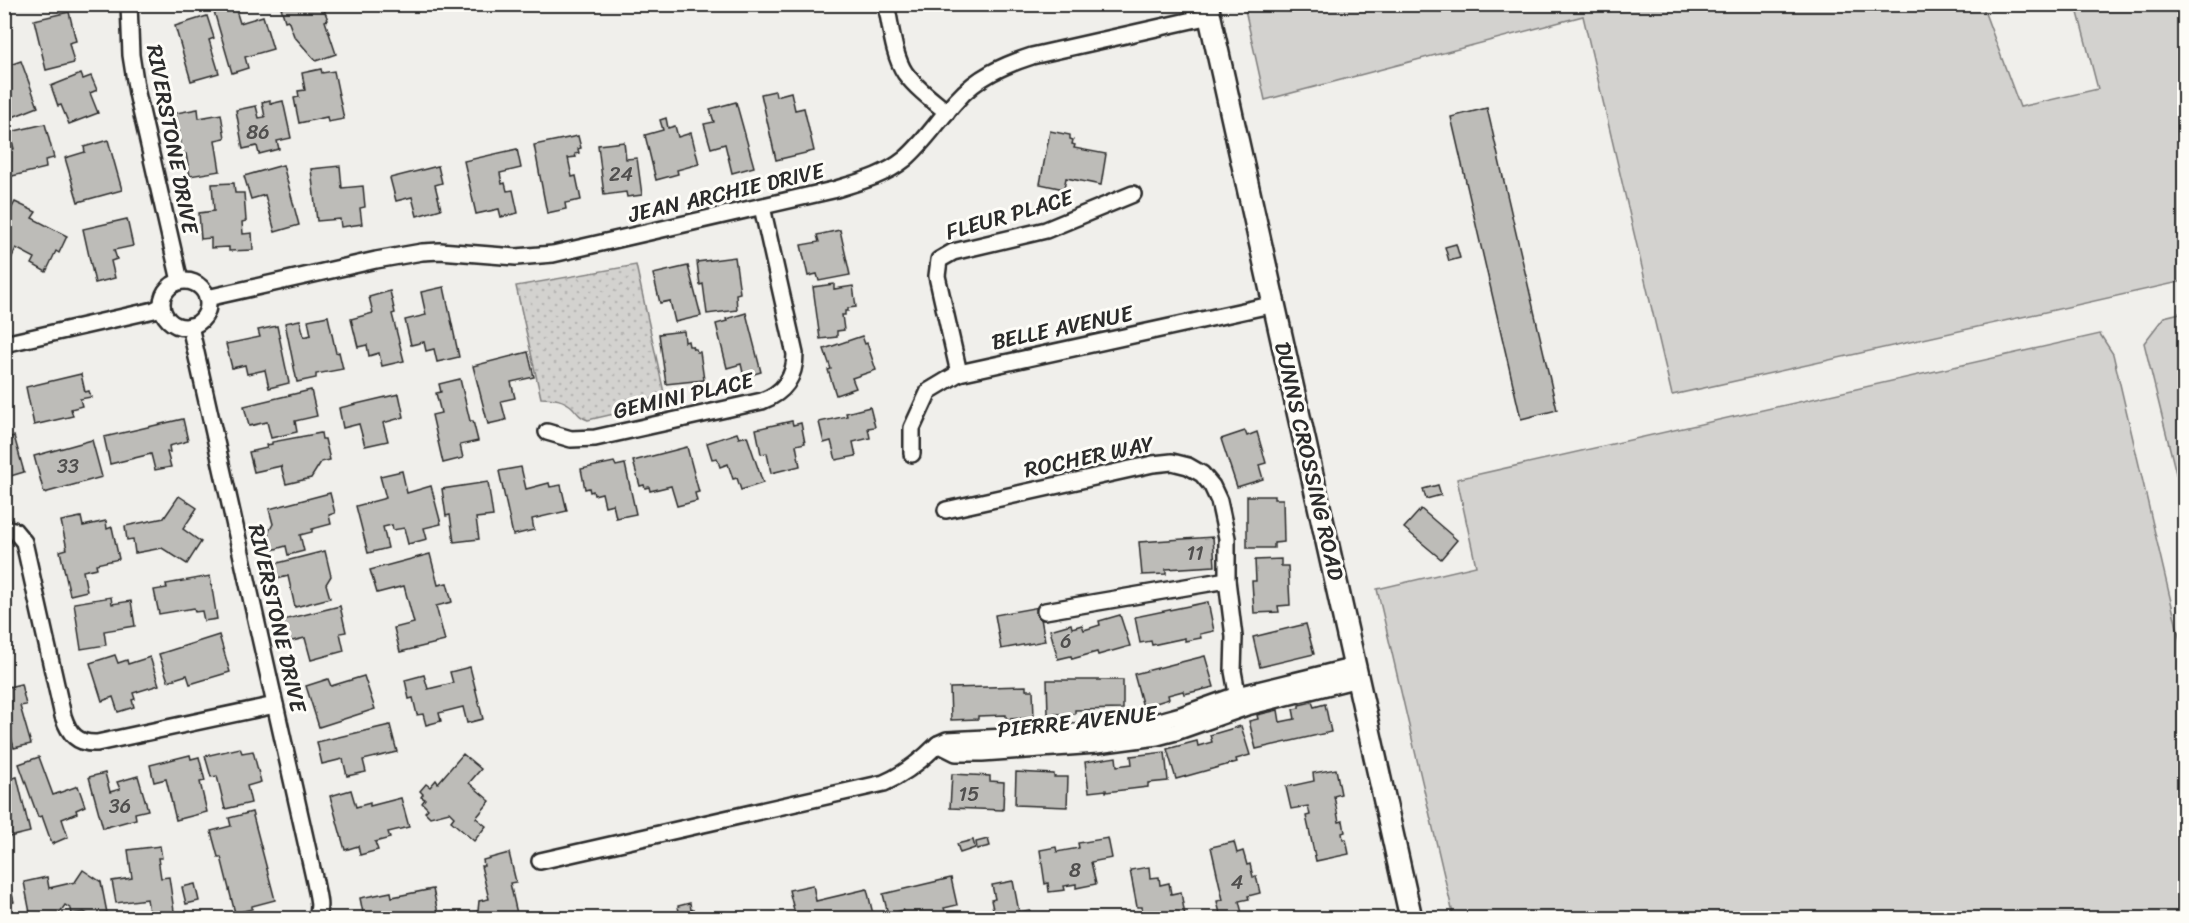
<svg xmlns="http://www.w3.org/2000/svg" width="2189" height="923" viewBox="0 0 2189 923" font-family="Sriracha,sans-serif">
<defs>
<pattern id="park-dots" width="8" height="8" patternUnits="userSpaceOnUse" patternTransform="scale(1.5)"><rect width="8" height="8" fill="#d3d2cf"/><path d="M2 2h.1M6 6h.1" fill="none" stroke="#b5b4b2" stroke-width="1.8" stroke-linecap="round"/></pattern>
</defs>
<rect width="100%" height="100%" fill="#f0efeb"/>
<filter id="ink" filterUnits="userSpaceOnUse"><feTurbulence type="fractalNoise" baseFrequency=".0167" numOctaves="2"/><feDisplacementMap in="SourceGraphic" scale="12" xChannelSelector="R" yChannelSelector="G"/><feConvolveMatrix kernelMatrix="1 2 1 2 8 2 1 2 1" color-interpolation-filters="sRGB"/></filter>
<g filter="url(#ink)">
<g fill="#d3d2cf" stroke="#7f7e7d" stroke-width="1.5">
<polygon points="1244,5 1982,5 2020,107 2098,89 2076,5 2184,5 2184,281 1672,395 1583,16 1265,100"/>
<polygon points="2184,312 2184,506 2144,343 2164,317"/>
<polygon points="2100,334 2113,354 2184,657 2184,918 1454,918 1377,589 1476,566 1457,479"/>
</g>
<path fill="url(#park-dots)" stroke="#7f7e7d" stroke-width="1.5" d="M636,265L666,402L588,420C580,417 578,414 573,408C564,399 553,398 541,398L516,286Z"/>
<g fill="#bdbcb8" stroke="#2b2b2b" stroke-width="1.5">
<polygon points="224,4 234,4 240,23 263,16 273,49 245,57 248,68 232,73 213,8"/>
<polygon points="280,4 322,4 328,20 325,21 336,54 316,61 294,36 288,20 285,21"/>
<polygon points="69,12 76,41 69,43 74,63 46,70 34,20"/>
<polygon points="207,16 214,38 209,40 219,73 191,81 175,26"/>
<polygon points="21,61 38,107 10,118 8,114 4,115 4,67"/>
<polygon points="321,69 322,73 334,71 344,119 328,122 327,117 299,123 294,98 299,97 298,91 305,90 302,73"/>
<polygon points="81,74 83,79 91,76 97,90 90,93 98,113 69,124 61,105 58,106 51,86"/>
<polygon points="775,91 776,96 791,92 795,110 804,108 814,151 776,160 761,94"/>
<polygon points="270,100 270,104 283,101 291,138 277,141 279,149 259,154 257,146 243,149 236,110 256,106 259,118 265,117 262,102"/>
<polygon points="736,102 754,167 732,173 725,144 711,148 704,124 714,122 710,109"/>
<polygon points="1487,108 1557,410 1521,419 1451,117"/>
<polygon points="198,109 199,118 221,114 225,138 215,140 220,171 190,176 186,154 183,155 176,113"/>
<polygon points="666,118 668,128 675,126 678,137 691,133 699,164 677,170 678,174 656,180 645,135 663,130 660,120"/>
<polygon points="45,124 54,158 45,160 46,168 4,178 4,151 14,149 10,132"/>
<polygon points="1050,131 1070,135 1070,139 1073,140 1072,144 1075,145 1074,148 1106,154 1101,185 1066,178 1064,189 1040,184"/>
<polygon points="578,136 581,148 578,149 579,153 575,154 576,157 568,158 572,177 576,176 581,200 565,203 566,209 547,213 534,145"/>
<polygon points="108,140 122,190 78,202 65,158 85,152 84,147"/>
<polygon points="624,142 626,159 637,158 642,195 627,197 626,192 604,195 598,145"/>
<polygon points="517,149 521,168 500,173 502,184 505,183 507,191 513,190 518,213 501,217 499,209 476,214 464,161"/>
<polygon points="283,165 299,225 275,232 265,195 251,199 244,176"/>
<polygon points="340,166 342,188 363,186 365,207 360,208 362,224 341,227 340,219 317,221 311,169"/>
<polygon points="438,166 442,183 435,185 441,209 417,216 412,197 396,201 390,178"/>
<polygon points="234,183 235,193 244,193 246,221 242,222 243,234 252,233 253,250 229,251 229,247 211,248 211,238 201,239 199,213 214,211 212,184"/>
<polygon points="15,202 36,212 32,218 67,236 59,253 56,251 46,272 32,264 35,258 16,248 11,259 4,256 4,234 8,226 4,222"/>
<polygon points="127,219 133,246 114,250 117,259 111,261 115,278 95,283 83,229"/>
<polygon points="840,230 850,275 819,281 817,274 808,276 801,245 819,242 817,235"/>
<polygon points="1456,244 1460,258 1449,261 1445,247"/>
<polygon points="735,257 740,293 736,294 737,310 707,314 703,284 700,285 697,262"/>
<polygon points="688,266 701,316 675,322 670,301 660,303 653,274"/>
<polygon points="834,284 834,289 853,286 856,307 848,308 848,311 845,311 845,315 842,315 844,330 837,331 837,337 820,339 813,287"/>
<polygon points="444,287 459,357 437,362 434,349 426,351 424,342 411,345 405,320 426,315 421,292"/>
<polygon points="390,291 395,313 392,314 404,361 382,366 379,353 369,356 367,345 358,347 351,319 373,313 369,297"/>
<polygon points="746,313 761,372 744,377 741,364 727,368 716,324 727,321 726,319"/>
<polygon points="328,316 336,353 339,352 343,369 316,374 316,378 297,382 285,323 300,320 304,337 311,335 308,320"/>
<polygon points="277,326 289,383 269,388 265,370 247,374 245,365 232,368 226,344 260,337 258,330"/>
<polygon points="684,331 685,342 688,341 689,346 692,346 693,349 696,349 697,352 700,352 704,380 666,384 659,334"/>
<polygon points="862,336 865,344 867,343 876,370 852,378 856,388 836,395 828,370 831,369 824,349"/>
<polygon points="528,352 534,377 511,382 515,398 501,401 506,420 488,424 473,366"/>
<polygon points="81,374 85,392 89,391 91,397 80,399 82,406 71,409 73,416 34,425 26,387"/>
<polygon points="460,379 470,421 473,421 478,441 460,445 463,458 443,463 432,415 441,413 436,393 441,392 439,384"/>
<polygon points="311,390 317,416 295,421 297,432 271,438 267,422 249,426 244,406"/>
<polygon points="399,394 404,417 383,423 388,441 365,446 359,424 343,428 339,408"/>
<polygon points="870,407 875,427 868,428 870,438 853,442 856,456 836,460 831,441 824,443 819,422 847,416 846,413"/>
<polygon points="183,419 188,441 169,446 170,452 167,452 171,467 155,470 151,454 110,464 104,437"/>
<polygon points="792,421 793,425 801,423 805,443 796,445 800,466 771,473 767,453 761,454 756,429"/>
<polygon points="1245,431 1247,436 1257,432 1266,463 1259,465 1263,479 1237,487 1221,439"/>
<polygon points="321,433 322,439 325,439 330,460 321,462 311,478 286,484 281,466 254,472 249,452 267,448 266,445 272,444 272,442"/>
<polygon points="737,433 739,438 747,436 763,483 741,490 737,478 733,479 728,464 720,467 717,458 712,459 707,443"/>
<polygon points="14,436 24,472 4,478 4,439"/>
<polygon points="92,440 102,477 44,493 34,456"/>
<polygon points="687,447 699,492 695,493 697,501 677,506 671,486 650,491 649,487 645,488 644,485 640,486 633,461"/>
<polygon points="614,462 616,466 625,464 636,514 616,518 613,504 605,506 602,493 594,495 593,491 590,492 589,488 585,489 581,469"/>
<polygon points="521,467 526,489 549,483 550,487 561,485 567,511 532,519 534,530 513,535 499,471"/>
<polygon points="402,471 407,493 431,486 441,524 424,528 427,539 408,544 404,528 393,530 392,525 383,527 388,548 368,553 356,506 386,498 380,476"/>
<polygon points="488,482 493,516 476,518 479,539 454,542 450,515 446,516 442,489"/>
<polygon points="1438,485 1441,495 1426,499 1423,489"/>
<polygon points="330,493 335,513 329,515 331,524 312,529 312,532 300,535 304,551 288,555 286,546 272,550 268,533 273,524 269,509"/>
<polygon points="179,496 197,508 183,529 201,542 187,564 162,548 135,553 133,539 127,540 125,526 164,518"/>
<polygon points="1247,496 1274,496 1274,499 1283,499 1284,542 1274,543 1274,548 1247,548"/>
<polygon points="1421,509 1457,540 1441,559 1404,528"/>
<polygon points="81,517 83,526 106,521 107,529 112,527 119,559 96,564 97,568 83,571 87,591 70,595 60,551 67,549 61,521"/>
<polygon points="1213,537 1215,566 1166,569 1166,574 1142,575 1139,542"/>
<polygon points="325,551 331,576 326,584 330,598 295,607 288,576 274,580 270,565"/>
<polygon points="430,554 438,585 447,583 452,602 436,606 445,641 400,652 394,628 414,623 404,586 377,593 370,570"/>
<polygon points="1281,559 1281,566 1288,566 1290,605 1278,606 1279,612 1254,613 1252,581 1256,581 1255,560"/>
<polygon points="210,576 217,619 204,621 202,611 195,612 194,608 159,614 154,590 167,588 166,584"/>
<polygon points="111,597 112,604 131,601 135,626 104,631 106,645 81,649 74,603"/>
<polygon points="1208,602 1214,631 1200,634 1201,638 1185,641 1185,638 1152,645 1151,641 1140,643 1135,617"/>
<polygon points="340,606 346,632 340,633 344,651 311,660 305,638 288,642 283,620"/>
<polygon points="1039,607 1045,641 1001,649 995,615"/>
<polygon points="1120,615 1130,646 1098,655 1097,652 1072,659 1071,656 1058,659 1050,630 1071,624 1072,628 1082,625 1084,630 1100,625 1099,621"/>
<polygon points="1306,624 1314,654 1260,667 1253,637"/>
<polygon points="219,635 230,672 190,684 187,675 168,681 159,654"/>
<polygon points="115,655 118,663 127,660 128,664 150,657 159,685 133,693 135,699 132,700 134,707 118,712 113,697 102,701 90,663"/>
<polygon points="1205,656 1214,687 1184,694 1183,691 1168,695 1169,699 1143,707 1134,674"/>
<polygon points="470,667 483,719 467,723 463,707 439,713 441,721 426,725 423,714 417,715 413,698 409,699 405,680 424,675 428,689 453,683 450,672"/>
<polygon points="364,676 375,709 319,727 306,686 328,679 331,686"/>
<polygon points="1047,680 1123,680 1123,709 1075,710 1075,714 1048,714"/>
<polygon points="21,684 26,705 20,706 31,744 14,748 11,737 4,739 4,688"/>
<polygon points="1026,686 1026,690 1033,690 1034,718 1006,719 1006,715 978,716 978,719 951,720 950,688"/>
<polygon points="1312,702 1314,707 1325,704 1331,732 1256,749 1249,721 1258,719 1257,715 1278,710 1280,722 1295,719 1293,709 1299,708 1299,705"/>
<polygon points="390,725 397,752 363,760 366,772 347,776 343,759 322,764 317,742"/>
<polygon points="1241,726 1250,755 1236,759 1237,762 1176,779 1167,749 1197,741 1198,746 1212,742 1210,735"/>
<polygon points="240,748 242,753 253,751 261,782 247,786 251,803 225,809 217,776 211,777 205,756"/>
<polygon points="1165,752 1168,781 1148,783 1148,787 1106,792 1106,790 1089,792 1085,762 1116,757 1117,766 1132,764 1131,756"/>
<polygon points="463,754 481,769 469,783 490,801 476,818 486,826 474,841 451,821 454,817 449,812 430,817 425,812 428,809 422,803 425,799 421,797 423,794 420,791 426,784 430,787 436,780 438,783"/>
<polygon points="190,755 191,759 199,757 205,781 200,782 207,812 176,820 166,779 154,782 150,765"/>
<polygon points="39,757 53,795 78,786 85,806 76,810 77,813 62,819 68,837 52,844 42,816 38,817 19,764"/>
<polygon points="1336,769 1341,794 1334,796 1339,822 1343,821 1345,832 1342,833 1343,839 1346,839 1349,854 1316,861 1306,816 1310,815 1308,806 1291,809 1286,787 1314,781 1313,773"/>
<polygon points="1016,772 1054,774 1054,777 1068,777 1067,807 1015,805"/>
<polygon points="105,773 110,792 120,789 117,782 138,776 148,810 135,813 136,819 103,828 89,777"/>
<polygon points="952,774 990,776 990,781 1004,782 1003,810 950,808"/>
<polygon points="17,777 30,832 5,838 9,856 4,857 4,780"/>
<polygon points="351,790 356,807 370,803 370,806 401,798 409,827 388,832 390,838 375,842 378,850 360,855 358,846 345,850 330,796"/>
<polygon points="252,812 275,900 252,906 252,909 235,913 221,857 218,857 211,831 231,826 229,818"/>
<polygon points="1108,838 1112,858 1091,862 1096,884 1076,888 1076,884 1064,886 1065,890 1049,892 1048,883 1045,884 1040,850 1056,847 1057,852 1079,848 1078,843"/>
<polygon points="988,839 990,846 977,849 976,842"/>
<polygon points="973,840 975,848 960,853 957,844"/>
<polygon points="1234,842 1237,853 1243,851 1247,865 1250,864 1253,877 1256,876 1260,893 1248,896 1249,899 1239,901 1243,917 1221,918 1217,901 1223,900 1211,847"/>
<polygon points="160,846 162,858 158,858 161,878 169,877 175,918 150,918 147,899 116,903 112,881 132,878 128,850"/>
<polygon points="509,853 516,882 510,883 518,918 477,918 475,912 478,911 479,901 489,899 481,866 484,866 483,860"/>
<polygon points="1149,867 1150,878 1159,877 1160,885 1169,883 1171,894 1181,892 1185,916 1167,918 1144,918 1142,907 1137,907 1130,870"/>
<polygon points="83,870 101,882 107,913 91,916 84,912 72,914 71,909 65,905 56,918 31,918 24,882 47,877 49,888 75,882"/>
<polygon points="951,878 957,905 944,908 946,914 927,918 904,918 903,910 888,914 883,894"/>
<polygon points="1013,881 1019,912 1030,910 1031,918 995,918 991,900 995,899 992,885"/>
<polygon points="195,884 199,901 186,904 182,887"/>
<polygon points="813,885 816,901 867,889 873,914 866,916 866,918 796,918 789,890"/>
<polygon points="10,886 14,902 4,905 4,887"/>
<polygon points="433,889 439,918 364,918 360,898 391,892 392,897"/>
<polygon points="690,903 691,910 694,909 696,918 658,918 662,918 662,916 679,912 678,906"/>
</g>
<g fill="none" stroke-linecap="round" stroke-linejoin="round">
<defs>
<g id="street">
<polyline points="129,4 131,55 137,93 180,281"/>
<path d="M886,4C891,26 893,55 905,73C916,88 932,100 947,112"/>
<circle cx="185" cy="304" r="23"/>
<path d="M207,298L376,260L422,252L440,251L516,257L553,254L833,190C859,182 884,176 905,159C925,142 939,119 957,100C977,77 1004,65 1032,56L1210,16"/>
<path d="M190,326L315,882C317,894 322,907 316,918"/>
<polyline points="4,344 154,310 162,306"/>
<polyline points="959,373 937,276 939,260 953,252 1046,230 1133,194"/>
<path d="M547,432L571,439L595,438L762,401C784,393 795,377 795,354L762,207"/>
<polyline points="912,454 912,428 929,391 959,373 1275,304"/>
<polyline points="946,510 1153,464 1172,462 1188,466 1202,474 1212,486 1219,501 1227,538 1227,580 1234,637 1233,671 1239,704"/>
<path d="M4,528L14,530L24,542L63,716C69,734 77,744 97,743L275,705"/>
<polyline points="1045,611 1227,580"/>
<polyline points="1355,666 1237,695 1181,715 1141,726 1042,735 947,740 938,744 956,753 982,753 1097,745 1157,737 1176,732 1247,707 1358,679"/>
<path d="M540,861L884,783C905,774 922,760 938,744"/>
</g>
<polyline id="secondary" points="1207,4 1411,918"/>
</defs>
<use href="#street" stroke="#2b2b2b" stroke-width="20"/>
<use href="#secondary" stroke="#2b2b2b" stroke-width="26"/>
<use href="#street" stroke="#fdfcf7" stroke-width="15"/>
<use href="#secondary" stroke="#fdfcf7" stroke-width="21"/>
</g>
</g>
<g text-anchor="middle" stroke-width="6" stroke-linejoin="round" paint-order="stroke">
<g font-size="20" fill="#504f4e">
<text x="258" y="139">86</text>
<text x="621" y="181">24</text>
<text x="68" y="473">33</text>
<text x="1195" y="560">11</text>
<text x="1066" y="648">6</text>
<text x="969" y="801">15</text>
<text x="120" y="813">36</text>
<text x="1075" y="877">8</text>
<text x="1237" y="889">4</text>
</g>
<g font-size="22" fill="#2b2b2b" stroke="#fdfcf7">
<text transform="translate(173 139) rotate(79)" y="8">RIVERSTONE DRIVE</text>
<text transform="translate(726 192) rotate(-13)" y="8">JEAN ARCHIE DRIVE</text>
<text transform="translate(1009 214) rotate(-16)" y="8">FLEUR PLACE</text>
<text transform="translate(1062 327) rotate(-12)" y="8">BELLE AVENUE</text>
<text transform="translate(683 395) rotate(-13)" y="8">GEMINI PLACE</text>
<text transform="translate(1089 456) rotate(-12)" y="8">ROCHER WAY</text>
<text transform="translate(1310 461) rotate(77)" y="8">DUNNS CROSSING ROAD</text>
<text transform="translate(278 618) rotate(77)" y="8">RIVERSTONE DRIVE</text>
<text transform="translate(1077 721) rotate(-6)" y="8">PIERRE AVENUE</text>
</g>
</g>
<rect width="2189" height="923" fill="none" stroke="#fdfcf7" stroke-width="24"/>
<rect x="12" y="12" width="2165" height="899" fill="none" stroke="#2b2b2b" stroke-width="2" filter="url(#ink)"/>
</svg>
